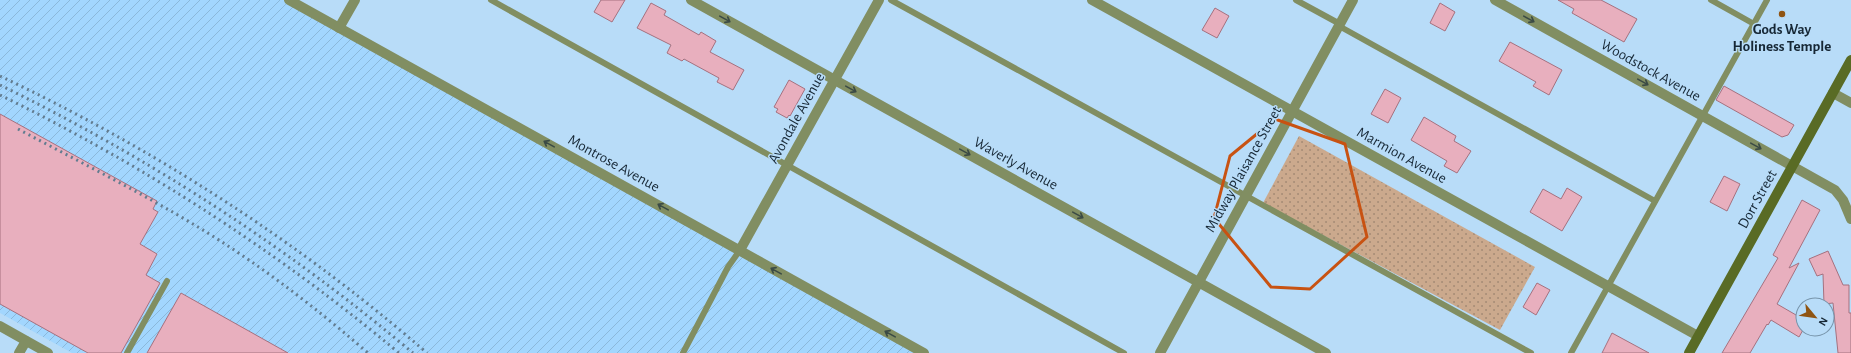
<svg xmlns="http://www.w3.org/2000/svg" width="1851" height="353" viewBox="0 0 1851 353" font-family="'Alegreya Sans',sans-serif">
<defs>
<pattern id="industrial-furrows" width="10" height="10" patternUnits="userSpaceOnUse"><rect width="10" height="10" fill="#a2d6fe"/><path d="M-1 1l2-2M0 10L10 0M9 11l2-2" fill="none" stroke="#8bb8da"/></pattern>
<pattern id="green-dots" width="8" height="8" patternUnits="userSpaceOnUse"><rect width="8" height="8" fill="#cba98d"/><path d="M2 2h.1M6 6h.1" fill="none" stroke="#a48a74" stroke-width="1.8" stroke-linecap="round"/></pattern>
</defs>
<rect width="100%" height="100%" fill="#b8dcf8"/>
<polygon fill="url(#industrial-furrows)" points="0,0 287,0 923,353 72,353 0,313"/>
<polygon fill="url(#green-dots)" points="1299,136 1535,267 1500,330 1263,203"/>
<g fill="#e8afbe" stroke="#a5717f">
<polygon points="601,0 625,0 612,22 594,12"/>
<polygon points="1558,0 1601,0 1637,19 1624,42 1572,13 1574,9"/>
<polygon points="651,3 666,11 664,15 699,35 701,32 716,41 710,52 744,70 733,90 717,82 719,78 684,59 682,61 667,53 671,45 637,28"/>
<polygon points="1440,3 1455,12 1445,31 1430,23"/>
<polygon points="1215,8 1229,16 1217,38 1202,30"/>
<polygon points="1510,42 1562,70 1549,95 1533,86 1536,82 1499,61"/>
<polygon points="789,80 805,89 790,116 789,115 787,118 776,112 778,109 774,107"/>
<polygon points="1724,86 1794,125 1788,135 1782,137 1716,100"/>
<polygon points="1385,89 1401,98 1388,123 1371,114"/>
<polygon points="0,114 157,201 153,209 158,212 140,244 157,254 146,275 160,283 121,353 88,353 0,304"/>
<polygon points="1424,117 1456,136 1454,141 1471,151 1457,173 1444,166 1447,161 1411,140"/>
<polygon points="1724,176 1740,184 1727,211 1710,202"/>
<polygon points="1567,188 1582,197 1562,231 1530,212 1543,189 1561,199"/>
<polygon points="1802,200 1820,210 1789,268 1799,263 1777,304 1803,319 1803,330 1799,337 1771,320 1768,325 1767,324 1750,353 1722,353 1778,258 1773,255"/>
<polygon points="1828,251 1843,285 1849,285 1849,313 1851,313 1851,353 1838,353 1833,303 1824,304 1823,274 1817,276 1809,259"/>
<polygon points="1537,283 1550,290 1536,315 1523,307"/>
<polygon points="181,293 288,353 147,353"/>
<polygon points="1612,333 1649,353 1602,353"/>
</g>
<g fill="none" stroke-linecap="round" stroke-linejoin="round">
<g stroke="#818e62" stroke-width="6">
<polyline points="491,0 1124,353"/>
<polyline points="891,0 1531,353"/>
<polyline points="1296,0 1340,24"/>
<polyline points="1711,0 1754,24"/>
<polyline points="1339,26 1655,201"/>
<polyline points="127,353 167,281"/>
<polyline points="683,353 728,267 740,250"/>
<polyline points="1571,353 1767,0"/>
</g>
<g stroke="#818e62" stroke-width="10">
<polyline points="289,0 924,353"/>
<polyline points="691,0 1326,353"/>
<polyline points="1092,0 1698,336"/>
<polyline points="1495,0 1835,190 1843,200 1851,219"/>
<polyline points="339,28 355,0"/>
<polyline points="1833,93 1851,103"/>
<polyline points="740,250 879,0"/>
<polyline points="0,326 48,353"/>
<polyline points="19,353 26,341"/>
<polyline points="1160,353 1353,0"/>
</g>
<polyline stroke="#596b25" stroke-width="10" points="1689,353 1851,60"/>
<g stroke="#627c90" stroke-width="3" stroke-dasharray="2 4" stroke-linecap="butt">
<path d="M0,76C154,149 298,241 427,353"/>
<path d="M0,85C149,158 286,246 413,353"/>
<path d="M0,95C143,165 277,251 399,353"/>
<path d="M18,129C76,160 136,190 193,224C255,261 314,306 368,353"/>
</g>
</g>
<defs><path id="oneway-shaft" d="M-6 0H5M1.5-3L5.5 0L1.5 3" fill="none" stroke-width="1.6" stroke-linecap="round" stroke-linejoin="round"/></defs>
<g stroke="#3b4b45">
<use href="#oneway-shaft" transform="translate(725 19) rotate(29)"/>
<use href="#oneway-shaft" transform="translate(1529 19) rotate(29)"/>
<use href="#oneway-shaft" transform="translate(1643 82) rotate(29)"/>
<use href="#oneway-shaft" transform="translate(851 89) rotate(29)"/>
<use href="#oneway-shaft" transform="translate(549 144) rotate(-151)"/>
<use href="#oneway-shaft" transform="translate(1756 146) rotate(29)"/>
<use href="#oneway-shaft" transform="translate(965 152) rotate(29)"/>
<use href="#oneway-shaft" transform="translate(663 207) rotate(-151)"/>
<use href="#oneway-shaft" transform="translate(1078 215) rotate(29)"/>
<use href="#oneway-shaft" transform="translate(776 271) rotate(-151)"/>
<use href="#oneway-shaft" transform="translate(890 334) rotate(-151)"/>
</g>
<path fill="none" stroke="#c85212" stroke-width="3" stroke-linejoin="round" d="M1275,119L1345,144L1367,237L1310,289L1271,287L1214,218L1230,156Z"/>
<circle fill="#8f5412" stroke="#b8dcf8" stroke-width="1.5" cx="1782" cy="14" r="4"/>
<g text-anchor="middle" stroke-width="3" stroke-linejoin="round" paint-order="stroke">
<g font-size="15" font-weight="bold" fill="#162735" stroke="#b8dcf8">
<text x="1782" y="34">Gods Way<tspan x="1782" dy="17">Holiness Temple</tspan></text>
</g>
<g font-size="15" fill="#162735" stroke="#b8dcf8">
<text transform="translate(1651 70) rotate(29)" y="5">Woodstock Avenue</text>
<text transform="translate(796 118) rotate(-61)" y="5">Avondale Avenue</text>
<text transform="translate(1402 155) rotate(29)" y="5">Marmion Avenue</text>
<text transform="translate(614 163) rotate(29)" y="5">Montrose Avenue</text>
<text transform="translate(1016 163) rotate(29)" y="5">Waverly Avenue</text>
<text transform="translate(1243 169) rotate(-61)" y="5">Midway Plaisance Street</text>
<text transform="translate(1757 199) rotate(-61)" y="5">Dorr Street</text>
</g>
</g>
<g transform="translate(1815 317) rotate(119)"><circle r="19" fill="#b8dcf8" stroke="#7794aa"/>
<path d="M0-3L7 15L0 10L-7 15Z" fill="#8f5412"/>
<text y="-6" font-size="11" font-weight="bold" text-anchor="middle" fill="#162735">N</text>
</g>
</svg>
